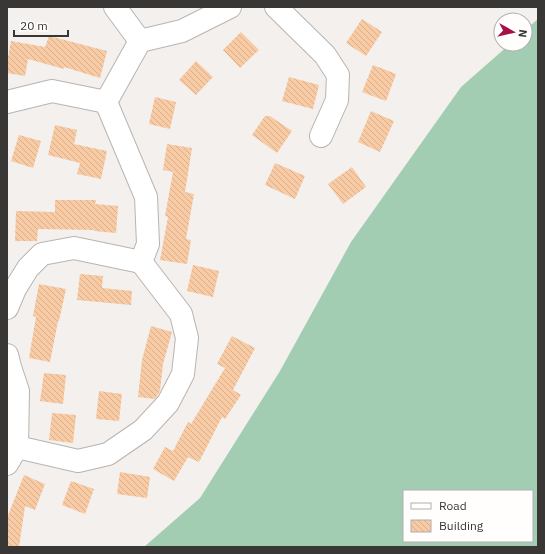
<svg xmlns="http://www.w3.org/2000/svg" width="545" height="554" viewBox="0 0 545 554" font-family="'IBM Plex Sans',sans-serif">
<defs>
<pattern id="building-back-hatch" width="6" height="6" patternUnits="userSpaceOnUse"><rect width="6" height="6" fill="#f8cba4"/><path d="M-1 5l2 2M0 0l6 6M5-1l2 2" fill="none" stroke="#d5af8e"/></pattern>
</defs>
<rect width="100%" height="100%" fill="#f4f0ed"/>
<path fill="#a3cdb3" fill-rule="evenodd" d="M538,19V547H144L200,498L280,371L351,242L461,87L510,44H525V30ZM404,491H532V541H404Z"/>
<g fill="url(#building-back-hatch)">
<polygon points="362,19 382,32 366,56 346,43"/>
<polygon points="241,32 259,50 240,68 223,50"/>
<polygon points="49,36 107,51 100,78 64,67 64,69 28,59 25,76 7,73 7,63 11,41 45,47"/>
<polygon points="196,61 213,77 196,95 179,80"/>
<polygon points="373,65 396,74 386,101 362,92"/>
<polygon points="289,77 319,85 313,109 282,101"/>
<polygon points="155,97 176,102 170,129 149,124"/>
<polygon points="371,111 394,121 380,152 358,142"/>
<polygon points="265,116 270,116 292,131 277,153 252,135"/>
<polygon points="55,125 77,130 74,144 107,151 101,179 77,174 80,163 48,155"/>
<polygon points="19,135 41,141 33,168 11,161"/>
<polygon points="167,144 192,148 185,192 194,194 186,239 191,240 187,264 160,260 168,217 165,216 173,172 163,170"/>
<polygon points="275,163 305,176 295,199 265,185"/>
<polygon points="352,167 366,187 343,204 328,184"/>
<polygon points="55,200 96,200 95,204 118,206 116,233 94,231 94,230 38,229 37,241 15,241 16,211 55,212"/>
<polygon points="193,265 219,271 213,297 187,291"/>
<polygon points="80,274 103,276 102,288 132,291 131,305 77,300"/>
<polygon points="39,284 66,289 59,321 58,321 50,362 29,358 36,317 33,316"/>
<polygon points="151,326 172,332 163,364 160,391 155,399 138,397 142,360"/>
<polygon points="232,336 255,348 233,390 241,395 225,419 222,417 199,462 188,457 174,481 153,469 165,447 173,451 188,422 191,424 225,368 217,364"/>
<polygon points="44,373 66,375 63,404 40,401"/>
<polygon points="99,391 122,394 119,421 96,419"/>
<polygon points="52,413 76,415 73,443 49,440"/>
<polygon points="120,472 150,477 147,498 117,494"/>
<polygon points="24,475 45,484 35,510 25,506 19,547 7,547 7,518"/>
<polygon points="71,481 94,489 85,514 62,505"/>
</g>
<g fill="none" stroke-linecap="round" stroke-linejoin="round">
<defs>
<g id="minor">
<polyline points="115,7 140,41 182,31 230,7"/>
<polyline points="276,7 325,55 338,75 337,100 321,136"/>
<polyline points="7,102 52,91 106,102 140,41"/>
<polyline points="7,308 15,289 28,268 42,254 74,248 141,262"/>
<polyline points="7,355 10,367 18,391 17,447"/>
<polyline points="7,464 17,447 78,461 108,454 143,430 168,403 183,374 187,338 181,314 141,262 148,244 146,197 106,102"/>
</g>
</defs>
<use href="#minor" stroke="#b8b4b1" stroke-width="24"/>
<use href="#minor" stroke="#fff" stroke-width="22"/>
</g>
<rect width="545" height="554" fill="none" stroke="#383735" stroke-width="16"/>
<rect x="403" y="490" width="130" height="52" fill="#fffefd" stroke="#afaead"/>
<rect x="411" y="503" width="20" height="6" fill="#ffffff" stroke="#afaead"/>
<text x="439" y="510" font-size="12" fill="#383735">Road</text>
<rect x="411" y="520" width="20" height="12" fill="url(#building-back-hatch)" stroke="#afaead"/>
<text x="439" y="530" font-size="12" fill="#383735">Building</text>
<g transform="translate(513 32) rotate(98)"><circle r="19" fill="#fffefd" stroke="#afaead"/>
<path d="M0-3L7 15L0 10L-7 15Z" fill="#a61048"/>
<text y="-6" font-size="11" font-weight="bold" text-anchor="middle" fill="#383735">N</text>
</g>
<path d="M14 30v6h54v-6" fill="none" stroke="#383735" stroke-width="2"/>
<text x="20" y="30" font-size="12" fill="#383735" stroke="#fffefd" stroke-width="3" paint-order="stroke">20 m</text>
</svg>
